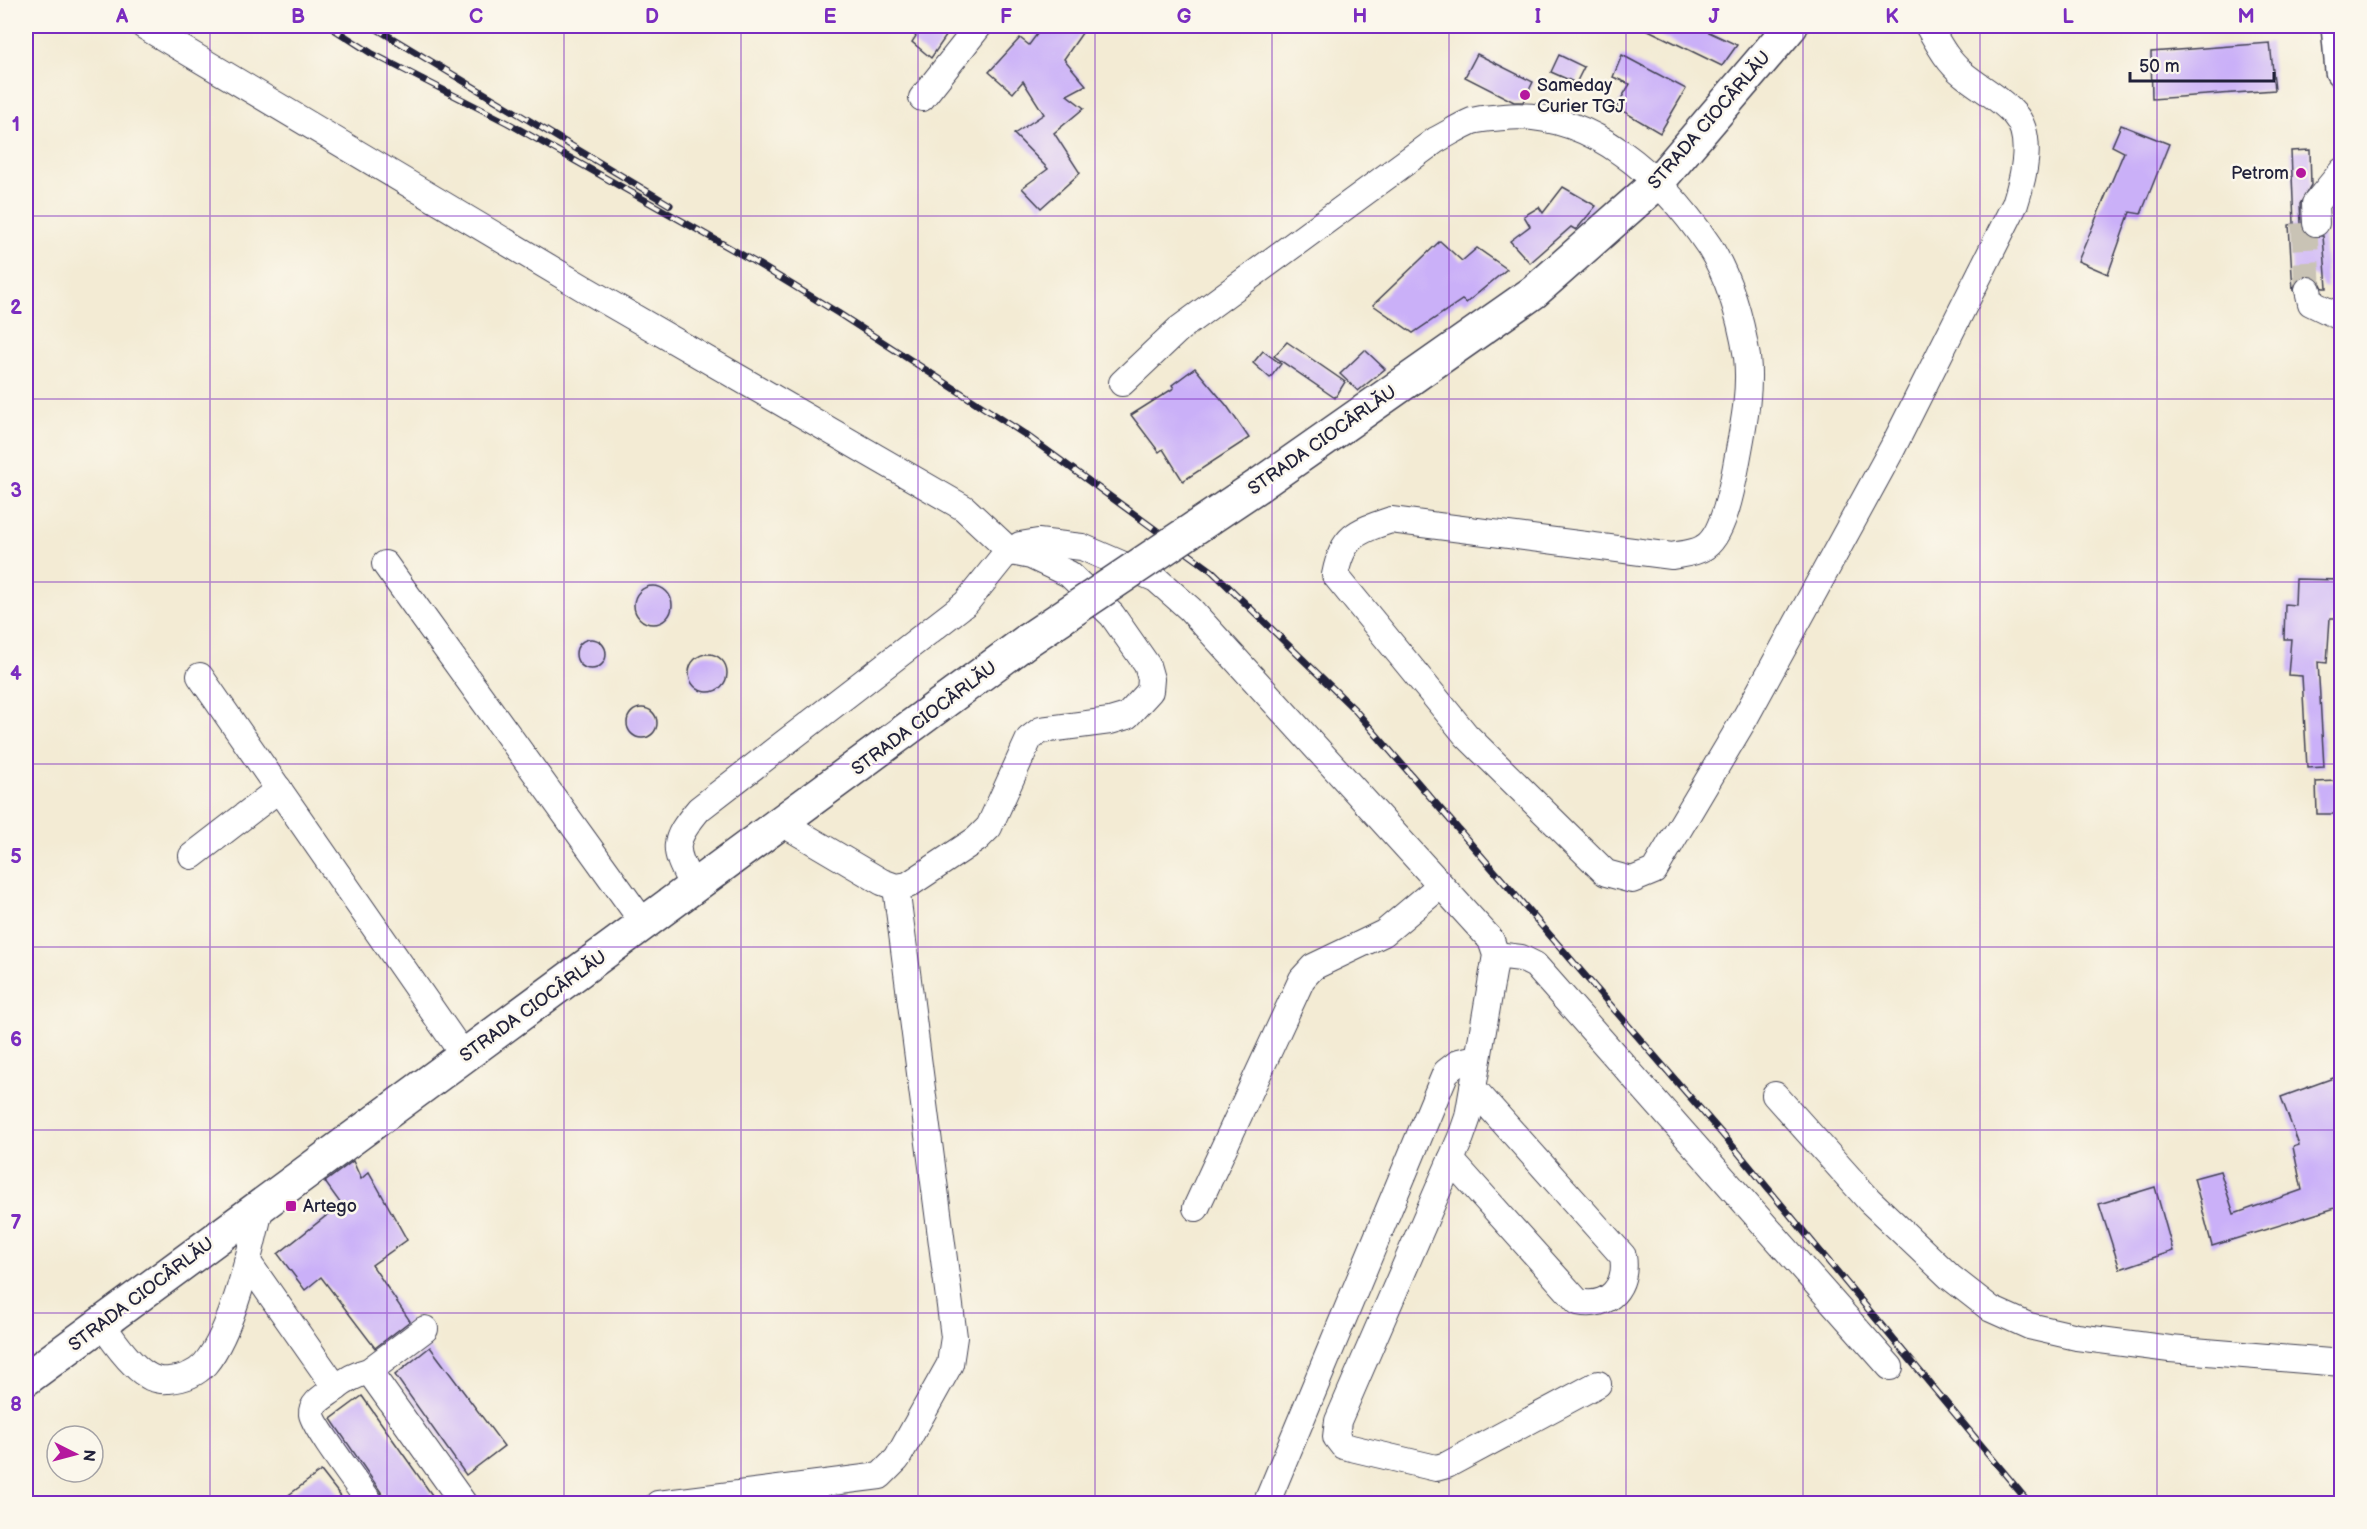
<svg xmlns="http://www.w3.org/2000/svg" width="2367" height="1529" viewBox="0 0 2367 1529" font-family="'Balsamiq Sans',sans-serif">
<rect width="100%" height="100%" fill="#fbf7ec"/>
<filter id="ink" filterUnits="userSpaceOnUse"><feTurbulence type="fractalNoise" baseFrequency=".0167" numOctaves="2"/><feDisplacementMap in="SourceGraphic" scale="12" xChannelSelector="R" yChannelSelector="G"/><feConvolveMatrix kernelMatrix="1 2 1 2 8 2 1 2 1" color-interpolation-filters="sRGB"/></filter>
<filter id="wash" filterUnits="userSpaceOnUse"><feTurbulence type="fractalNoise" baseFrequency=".008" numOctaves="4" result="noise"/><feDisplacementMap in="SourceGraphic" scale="24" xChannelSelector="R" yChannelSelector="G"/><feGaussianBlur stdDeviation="1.35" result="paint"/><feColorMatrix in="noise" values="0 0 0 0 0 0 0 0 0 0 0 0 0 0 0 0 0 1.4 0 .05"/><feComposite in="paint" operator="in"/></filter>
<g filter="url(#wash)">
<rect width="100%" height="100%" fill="#f3ebd4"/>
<g id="blocks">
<g fill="#cab0f8">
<polygon points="903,26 953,26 931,58 912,42 916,36"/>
<polygon points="1043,26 1087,26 1064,59 1086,85 1067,95 1084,108 1054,133 1080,173 1041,208 1022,188 1048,169 1014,134 1044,114 1023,81 1013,93 989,72 1020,38 1029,45"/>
<polygon points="1640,26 1696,26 1737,45 1722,66"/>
<polygon points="2270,43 2275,90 2152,99 2151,52"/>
<polygon points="1477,54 1533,82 1523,102 1514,102 1465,77"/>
<polygon points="1559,55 1584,67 1576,83 1551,72"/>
<polygon points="1622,55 1686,89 1660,133 1616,107 1630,84 1613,77"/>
<polygon points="2121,125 2169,144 2141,214 2130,212 2108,274 2078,261 2124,152 2112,146"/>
<polygon points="2310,150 2311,185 2300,204 2301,224 2309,236 2323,236 2327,288 2323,288 2319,280 2313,276 2305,275 2297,279 2293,291 2289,225 2294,224 2291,151"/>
<polygon points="1563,187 1596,206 1576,230 1571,227 1530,263 1510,241 1530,226 1524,216 1539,207 1543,213"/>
<polygon points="1440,241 1462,261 1477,248 1507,269 1466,303 1462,300 1413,333 1373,305"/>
<polygon points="1287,342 1345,382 1335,398 1274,356"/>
<polygon points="1365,350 1385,369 1358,391 1340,374"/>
<polygon points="1263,351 1281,364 1270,378 1253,363"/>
<polygon points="1195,368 1227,406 1249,438 1183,481 1163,449 1159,452 1131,415 1174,388 1172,385"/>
<polygon points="2296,579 2341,580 2340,618 2330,618 2327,663 2318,662 2324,767 2307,768 2302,676 2288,675 2291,639 2284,639 2285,604 2295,605"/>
<circle cx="653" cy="605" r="19"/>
<circle cx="591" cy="654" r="15"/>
<circle cx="708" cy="673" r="19"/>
<circle cx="642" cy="723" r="15"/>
<polygon points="2336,781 2336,814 2317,814 2316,782"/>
<polygon points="2336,1077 2342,1101 2342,1206 2212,1246 2194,1178 2220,1171 2234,1214 2302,1190 2293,1147 2299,1145 2281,1097"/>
<polygon points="353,1161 361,1179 369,1172 407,1240 372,1265 410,1321 375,1348 321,1277 305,1290 278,1254 341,1204 325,1182"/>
<polygon points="2155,1187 2173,1251 2120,1269 2099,1204"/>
<polygon points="430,1347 504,1446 466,1475 395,1375"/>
<polygon points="362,1396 432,1495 418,1503 386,1503 383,1495 331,1419"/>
<polygon points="321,1471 346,1503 278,1503"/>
</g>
</g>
</g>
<g filter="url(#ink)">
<use href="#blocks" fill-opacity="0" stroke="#414052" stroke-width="1.5"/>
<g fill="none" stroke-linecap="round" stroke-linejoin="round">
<polyline stroke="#c9c3b5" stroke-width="26" stroke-dasharray="26 13" stroke-linecap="butt" points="2304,223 2308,290"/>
<defs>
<g id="minor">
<polyline points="144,26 585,289 964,508 1011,552 1031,556 1069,574 1112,615 1147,665 1151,679 1150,691 1127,716 1110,721 1041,730 1029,739 989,827 977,839 908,885 896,887 882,882 782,823"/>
<polyline points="922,98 979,26"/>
<polyline points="2316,223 2315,204 2342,171"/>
<polyline points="2308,290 2311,303 2342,318"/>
<path d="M1122,383L1179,329L1436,140C1448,134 1460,126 1472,121C1482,118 1494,118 1504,117C1591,109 1664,179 1709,246C1729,277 1741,321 1747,357C1751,392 1743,427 1737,461C1733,483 1724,537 1703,548C1695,553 1682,554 1672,556L1391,520C1355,532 1343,536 1335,575L1466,735L1606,873L1632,880L1654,871L1745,718L1892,449L2015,204C2023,179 2035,136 2014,114C2000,98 1980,88 1963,74C1947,61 1938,43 1928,26"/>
<polyline points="385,564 645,925"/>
<polyline points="200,676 464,1056"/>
<polyline points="192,856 279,789"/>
<path d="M694,889C674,849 669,845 699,809L966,603L1003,557L1020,545L1038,542L1082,547L1156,579L1190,609L1491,940L1496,955L1468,1117L1461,1137L1338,1421L1336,1437L1343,1446L1436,1468L1447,1465L1598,1384"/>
<polyline points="1496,955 1521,958 1535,965 1890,1367"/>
<polyline points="1775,1095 1869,1200 1950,1277 1991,1309 2029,1326 2077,1337 2170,1349 2342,1363"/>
<path d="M1451,1160L1578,1302C1609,1309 1628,1286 1623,1256L1473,1088"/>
<polyline points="1196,1208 1302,979 1313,967 1384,933 1441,885"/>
<polyline points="247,1261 336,1388"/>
<path d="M102,1324C112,1339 131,1366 147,1375C152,1379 162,1381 169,1380C182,1379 196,1374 205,1364C233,1331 251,1249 261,1205"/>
<polyline points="369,1371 464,1504"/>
<path d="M371,1504C361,1489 313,1426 312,1414C311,1403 325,1396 333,1390C343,1382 356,1374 369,1371L425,1329"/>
<polyline points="658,1504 880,1476 897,1459 950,1364 954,1337 896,887"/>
<polyline points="1266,1504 1446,1072 1459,1062 1477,1058"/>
</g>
<g id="major">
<polyline points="2338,26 2342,71"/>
<polyline points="1259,485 1534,292 1657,183 1791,26"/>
<polyline points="26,1379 1028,640"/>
</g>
</defs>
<use href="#minor" stroke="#414052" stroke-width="28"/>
<use href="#major" stroke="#414052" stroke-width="36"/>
<use href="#minor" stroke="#fff" stroke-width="26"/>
<use href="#major" stroke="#fff" stroke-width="33"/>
<defs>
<g id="rail">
<polyline points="329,26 371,53 508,123 753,261 838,313 1026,435 1212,571 1354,709 1736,1150 2030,1504"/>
<polyline points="372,26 670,205"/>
</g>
</defs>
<use href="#rail" stroke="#22223b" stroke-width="7"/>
<use href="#rail" stroke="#fbf7ec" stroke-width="4.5" stroke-dasharray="14" stroke-linecap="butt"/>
<defs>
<polyline id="major-bridge" points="1028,640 1259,485"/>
</defs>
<use href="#major-bridge" stroke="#414052" stroke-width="36" stroke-linecap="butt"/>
<use href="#major-bridge" stroke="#fff" stroke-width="33"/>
</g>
</g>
<path fill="none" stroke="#7b2cbf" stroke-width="1.5" stroke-opacity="0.55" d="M210,26V1504M387,26V1504M564,26V1504M741,26V1504M918,26V1504M1095,26V1504M1272,26V1504M1449,26V1504M1626,26V1504M1803,26V1504M1980,26V1504M2157,26V1504M26,216H2342M26,399H2342M26,582H2342M26,764H2342M26,947H2342M26,1130H2342M26,1313H2342"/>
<g fill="#b5179e" stroke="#fbf7ec" stroke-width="2">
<circle cx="1525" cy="95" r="6"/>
<circle cx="2301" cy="173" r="6"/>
<rect x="285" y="1200" width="12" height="12" rx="3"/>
</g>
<g text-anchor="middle" stroke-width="5" stroke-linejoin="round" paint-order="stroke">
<g font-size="18" fill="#22223b" stroke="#fbf7ec" text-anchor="start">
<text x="1537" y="91">Sameday<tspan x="1537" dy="21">Curier TGJ</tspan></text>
<text x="2289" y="179" text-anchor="end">Petrom</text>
<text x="303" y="1212">Artego</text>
</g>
<g font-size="18" fill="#22223b" stroke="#fbf7ec">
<text transform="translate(1709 120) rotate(-49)" y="6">STRADA CIOCÂRLĂU</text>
<text transform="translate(1322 440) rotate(-35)" y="6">STRADA CIOCÂRLĂU</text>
<text transform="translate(924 718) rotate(-37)" y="6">STRADA CIOCÂRLĂU</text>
<text transform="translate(533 1006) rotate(-36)" y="6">STRADA CIOCÂRLĂU</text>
<text transform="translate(141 1294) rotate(-37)" y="6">STRADA CIOCÂRLĂU</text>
</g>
</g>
<rect width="2367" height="1529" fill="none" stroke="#fbf7ec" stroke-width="66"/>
<g transform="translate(75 1454) rotate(96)"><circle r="28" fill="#fbf7ec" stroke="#a4a2a5" stroke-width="1.5"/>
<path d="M0-4.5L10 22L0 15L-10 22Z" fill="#b5179e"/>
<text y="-9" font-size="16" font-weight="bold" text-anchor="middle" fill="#22223b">N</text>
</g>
<path d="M2130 72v9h144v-9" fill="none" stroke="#22223b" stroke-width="3"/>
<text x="2139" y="72" font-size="18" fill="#22223b" stroke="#fbf7ec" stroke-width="4.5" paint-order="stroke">50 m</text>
<rect x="33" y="33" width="2301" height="1463" fill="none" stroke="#7b2cbf" stroke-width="2"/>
<g font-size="20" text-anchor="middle" font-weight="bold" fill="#7b2cbf">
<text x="122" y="23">A</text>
<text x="298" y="23">B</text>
<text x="476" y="23">C</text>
<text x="652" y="23">D</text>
<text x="830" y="23">E</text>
<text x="1006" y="23">F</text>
<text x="1184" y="23">G</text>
<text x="1360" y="23">H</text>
<text x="1538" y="23">I</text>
<text x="1714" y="23">J</text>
<text x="1892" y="23">K</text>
<text x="2068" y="23">L</text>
<text x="2246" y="23">M</text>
<text x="16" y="131">1</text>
<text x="16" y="314">2</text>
<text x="16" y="497">3</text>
<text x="16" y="680">4</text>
<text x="16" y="863">5</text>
<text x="16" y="1046">6</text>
<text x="16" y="1229">7</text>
<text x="16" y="1411">8</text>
</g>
</svg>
